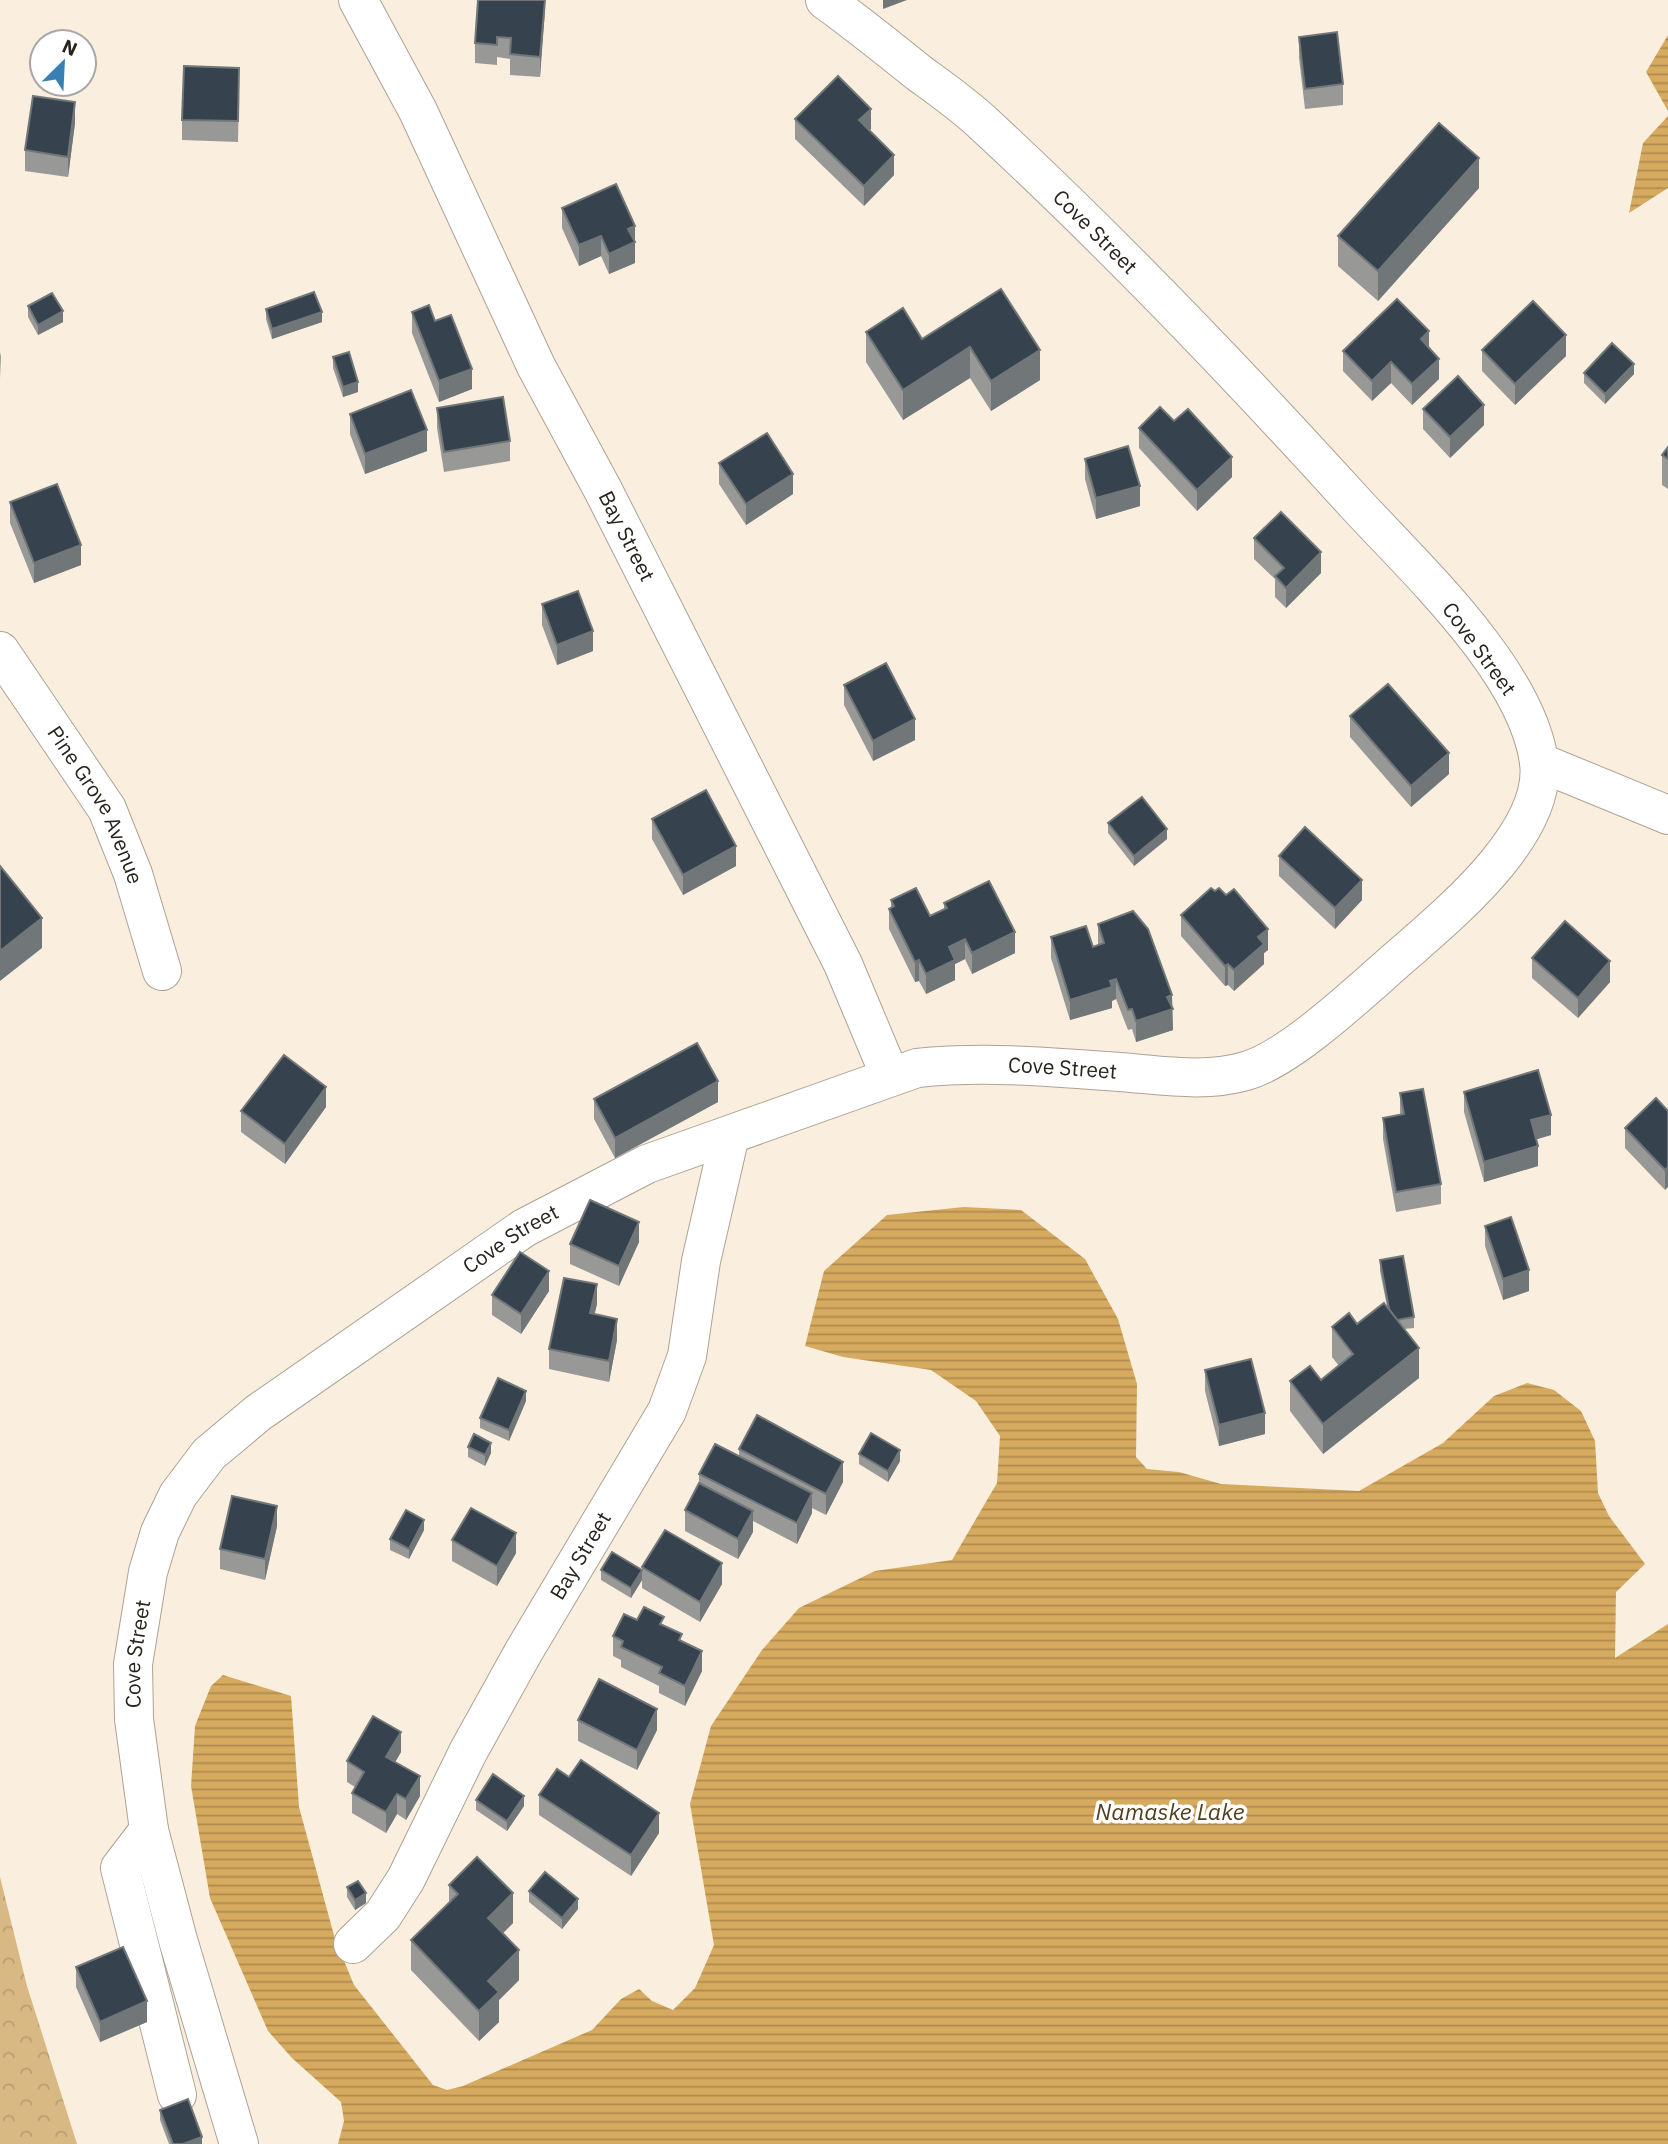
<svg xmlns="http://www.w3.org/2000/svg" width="1668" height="2144" viewBox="0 0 1668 2144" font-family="'IBM Plex Sans',sans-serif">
<defs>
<pattern id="park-crowns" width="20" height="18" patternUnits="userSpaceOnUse" patternTransform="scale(1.75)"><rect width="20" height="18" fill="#d9b983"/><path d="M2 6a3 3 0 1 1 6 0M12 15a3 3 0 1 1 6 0" fill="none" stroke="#ba9f71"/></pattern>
<pattern id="water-rules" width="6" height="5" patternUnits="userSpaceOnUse" patternTransform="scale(1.75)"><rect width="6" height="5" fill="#d6ab5f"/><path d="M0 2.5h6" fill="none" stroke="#ae8b4e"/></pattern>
</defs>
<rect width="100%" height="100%" fill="#faefde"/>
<polygon fill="url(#park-crowns)" points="0,1877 27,1986 77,2144 0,2144"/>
<g fill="url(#water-rules)">
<polygon points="1668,35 1668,111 1646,72"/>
<polygon points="1668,116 1668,188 1629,213 1643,143"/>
<polygon points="964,1207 1021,1210 1085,1259 1118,1319 1137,1384 1136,1457 1147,1469 1179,1472 1221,1484 1359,1491 1443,1443 1494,1396 1527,1383 1554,1390 1581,1411 1595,1441 1598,1493 1609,1516 1645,1564 1616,1592 1615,1658 1668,1624 1668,2144 338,2144 344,2121 341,2102 292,2058 268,2031 210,1898 191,1786 195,1726 211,1686 223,1675 291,1696 299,1807 335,1939 354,1985 433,2085 447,2090 463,2086 592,2030 621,1999 639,1989 652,2001 673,2010 695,1988 714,1945 690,1804 711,1726 762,1650 799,1608 875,1571 952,1560 997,1483 1000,1436 976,1401 931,1370 843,1357 805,1346 824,1271 887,1215"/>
</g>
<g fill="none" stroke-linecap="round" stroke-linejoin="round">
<defs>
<g id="minor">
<path id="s1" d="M358,0L418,111L536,366L603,490L843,964L890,1076"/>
<path id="s2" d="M0,651L107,809L133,874L162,971"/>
<polyline points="1539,762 1668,815"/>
<polyline points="149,1830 120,1868 177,2095"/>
<path id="s3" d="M353,1944L383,1915L406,1879L468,1752L524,1651L667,1411L687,1356L701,1261L730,1135"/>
<path id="s4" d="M239,2144L178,1940L149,1830L134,1719L133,1664L148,1572L160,1532L178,1495L209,1454L258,1413L524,1228L647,1164L917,1068C984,1061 1052,1067 1119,1072C1161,1075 1205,1083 1246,1071C1294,1057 1368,984 1407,951C1454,910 1548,831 1539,762C1527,672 1416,569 1356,504C1237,373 1114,244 984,124C964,105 941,89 919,73C888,48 857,23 825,0"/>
</g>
</defs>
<use href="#minor" stroke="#ada394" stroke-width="40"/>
<use href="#minor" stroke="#fff" stroke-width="38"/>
</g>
<g fill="#989996">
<polygon points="545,0 540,77 510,75 510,59 497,57 497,65 475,63 475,43"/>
<polygon points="1299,37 1343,84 1343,105 1305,109 1299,58"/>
<polygon points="239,88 238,142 182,140 182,120"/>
<polygon points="795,119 871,129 870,130 894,175 864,206 795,139"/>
<polygon points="75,123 68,177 25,171 25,150"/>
<polygon points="1479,188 1378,301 1338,266 1338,236"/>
<polygon points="562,208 635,226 635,263 609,274 601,256 579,266 562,228"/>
<polygon points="1001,289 1040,380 991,411 970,378 903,420 866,362 866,332 922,339"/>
<polygon points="28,306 63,322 38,335 28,317"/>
<polygon points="266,309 322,322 272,339 266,319"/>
<polygon points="412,312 435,321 472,389 439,402 412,333"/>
<polygon points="1429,349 1439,379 1412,405 1391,383 1372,401 1343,371 1343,351"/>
<polygon points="1482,350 1566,356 1515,405 1482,371"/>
<polygon points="0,352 1,357 0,378"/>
<polygon points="333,357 358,392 343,397 333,368"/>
<polygon points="1584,373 1634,374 1605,404 1584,383"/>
<polygon points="437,408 510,441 510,461 444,472 437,428"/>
<polygon points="1423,409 1484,425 1450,458 1423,429"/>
<polygon points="350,414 427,451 365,474 350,434"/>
<polygon points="1174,421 1232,477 1197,511 1139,448 1139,428"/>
<polygon points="1668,447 1668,489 1662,485 1662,455"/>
<polygon points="1085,459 1140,506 1096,519 1085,479"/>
<polygon points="719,463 793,494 746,525 719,484"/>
<polygon points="10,502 81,565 34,583 10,523"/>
<polygon points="1254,538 1321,573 1286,608 1275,597 1275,579 1254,559"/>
<polygon points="542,604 593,651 557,665 542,625"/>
<polygon points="844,685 915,740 873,761 844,705"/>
<polygon points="1350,716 1449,774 1411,807 1350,737"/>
<polygon points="652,819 736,866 683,895 652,839"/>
<polygon points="1108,823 1167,839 1134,866 1108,833"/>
<polygon points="1279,856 1362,900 1335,929 1279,876"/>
<polygon points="891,900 930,916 944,909 944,903 1015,953 972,974 965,959 955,964 955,980 926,994 919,981 915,982 889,929 889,909 891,908"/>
<polygon points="1181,915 1268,950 1264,953 1264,964 1234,991 1228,985 1225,986 1181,936"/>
<polygon points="1098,924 1172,1006 1173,1030 1136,1042 1132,1029 1128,1030 1116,999 1112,1001 1112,1008 1070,1020 1051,958 1051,937 1093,947 1098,945"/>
<polygon points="1532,958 1610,982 1578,1018 1532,978"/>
<polygon points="1464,1092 1551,1135 1536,1139 1538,1166 1484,1182 1464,1112"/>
<polygon points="1400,1093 1441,1184 1441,1204 1396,1212 1383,1139 1383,1118 1400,1115"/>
<polygon points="594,1099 718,1102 615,1158 594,1119"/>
<polygon points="326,1107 285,1164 241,1132 241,1111"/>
<polygon points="1668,1111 1665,1190 1625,1148 1625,1128"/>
<polygon points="1485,1226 1529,1291 1503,1300 1485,1246"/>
<polygon points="639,1242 619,1286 570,1264 570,1244"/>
<polygon points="1380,1260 1414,1317 1414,1328 1404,1329 1419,1378 1323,1454 1290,1411 1290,1381 1321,1380 1339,1366 1332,1357 1332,1327 1357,1324 1387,1306 1380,1271"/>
<polygon points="549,1291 521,1334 492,1315 492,1295"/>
<polygon points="597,1304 594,1314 617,1340 609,1382 549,1369 549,1349"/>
<polygon points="1205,1370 1265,1434 1219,1446 1205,1391"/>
<polygon points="526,1401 509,1441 480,1428 480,1418"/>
<polygon points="468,1447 491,1453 485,1466 468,1457"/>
<polygon points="739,1449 843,1482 826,1515 812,1508 812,1513 797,1544 753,1521 753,1532 738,1559 685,1531 685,1510 699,1483 699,1474 739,1456"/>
<polygon points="859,1454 900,1461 888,1482 859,1464"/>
<polygon points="277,1526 265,1580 220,1569 220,1549"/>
<polygon points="424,1530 409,1559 390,1550 390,1539"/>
<polygon points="452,1540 516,1553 497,1586 452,1561"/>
<polygon points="642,1567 722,1584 700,1622 642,1588"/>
<polygon points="601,1570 642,1580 631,1598 601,1580"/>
<polygon points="637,1620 664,1625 682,1641 702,1671 685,1706 659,1693 659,1686 621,1667 621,1660 613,1656 613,1636"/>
<polygon points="578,1720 657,1730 637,1770 578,1741"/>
<polygon points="401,1752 395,1762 420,1796 406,1820 397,1814 386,1833 352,1813 352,1793 355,1787 347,1782 347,1761"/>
<polygon points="539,1795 659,1833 631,1876 539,1815"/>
<polygon points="476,1800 524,1806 507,1831 476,1810"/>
<polygon points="449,1885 513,1923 503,1933 519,1980 499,2000 499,2022 479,2041 411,1970 411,1940 449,1903"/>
<polygon points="347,1887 366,1903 355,1910 347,1897"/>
<polygon points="529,1891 578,1909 562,1929 529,1902"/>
<polygon points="76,1967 147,2022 100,2042 76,1987"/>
<polygon points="160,2110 202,2144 169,2144 160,2120"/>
</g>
<g fill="#717779">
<polygon points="545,0 545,11 540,77 540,57"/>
<polygon points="883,0 907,0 883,9"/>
<polygon points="75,102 75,123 68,177 68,157"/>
<polygon points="871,109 871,129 859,140 859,120"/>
<polygon points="894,155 894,175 864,206 864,186"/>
<polygon points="1479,158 1479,188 1378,301 1378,271"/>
<polygon points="635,226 635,263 609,274 609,254 628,229"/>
<polygon points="601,236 601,256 579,266 579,245"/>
<polygon points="63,311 63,322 38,335 38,325"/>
<polygon points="322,312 322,322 272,339 272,329"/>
<polygon points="1429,331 1429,352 1421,339"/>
<polygon points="1566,335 1566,356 1515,405 1515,384"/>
<polygon points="970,347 970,378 903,420 903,390"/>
<polygon points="1040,350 1040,380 991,411 991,381"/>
<polygon points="1439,359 1439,379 1412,405 1412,384"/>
<polygon points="1391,362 1391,383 1372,401 1372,381"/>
<polygon points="1634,364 1634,374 1605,404 1605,394"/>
<polygon points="472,369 472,389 439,402 439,381"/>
<polygon points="358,382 358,392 343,397 343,387"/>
<polygon points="1484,405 1484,425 1450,458 1450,437"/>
<polygon points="427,430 427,451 365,474 365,454"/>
<polygon points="1232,457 1232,477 1197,511 1197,490"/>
<polygon points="793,474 793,494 746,525 746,504"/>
<polygon points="1140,486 1140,506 1096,519 1096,498"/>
<polygon points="81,545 81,565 34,583 34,563"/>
<polygon points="1321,552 1321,573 1286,608 1286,588"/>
<polygon points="593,631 593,651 557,665 557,645"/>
<polygon points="915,719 915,740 873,761 873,741"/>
<polygon points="1449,753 1449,774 1411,807 1411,786"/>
<polygon points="1167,829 1167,839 1134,866 1134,856"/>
<polygon points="736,846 736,866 683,895 683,875"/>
<polygon points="1362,880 1362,900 1335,929 1335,908"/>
<polygon points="42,918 42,948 0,981 0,951"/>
<polygon points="1268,929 1268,950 1264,953 1264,964 1234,991 1234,970 1258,937"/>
<polygon points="1015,932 1015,953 972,974 972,953"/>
<polygon points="965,939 965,959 955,964 955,980 926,994 926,974 949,947"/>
<polygon points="919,960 919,981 915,982 915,962"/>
<polygon points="1610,961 1610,982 1578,1018 1578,998"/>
<polygon points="1228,964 1228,985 1225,986 1225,966"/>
<polygon points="1116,979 1116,999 1112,1001 1112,1008 1070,1020 1070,1000"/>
<polygon points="1172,995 1173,1030 1136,1042 1136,1021 1167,997"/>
<polygon points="718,1081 718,1102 615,1158 615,1138"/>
<polygon points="326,1087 326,1107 285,1164 285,1144"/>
<polygon points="1551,1115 1551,1135 1531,1141 1531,1120"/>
<polygon points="1538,1146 1538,1166 1484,1182 1484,1162"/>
<polygon points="1668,1167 1668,1187 1665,1190 1665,1170"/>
<polygon points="639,1222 639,1242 619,1286 619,1266"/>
<polygon points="1529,1270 1529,1291 1503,1300 1503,1279"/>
<polygon points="549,1271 549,1291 521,1334 521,1314"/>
<polygon points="597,1284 597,1304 590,1334 590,1313"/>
<polygon points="617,1319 617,1340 609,1382 609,1361"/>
<polygon points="1419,1348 1419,1378 1323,1454 1323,1424"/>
<polygon points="526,1391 526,1401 509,1441 509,1430"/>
<polygon points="1265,1413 1265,1434 1219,1446 1219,1425"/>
<polygon points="491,1443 491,1453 485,1466 485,1455"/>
<polygon points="900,1450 900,1461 888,1482 888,1471"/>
<polygon points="843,1462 843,1482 826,1515 826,1494"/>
<polygon points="812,1493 812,1513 797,1544 797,1523"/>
<polygon points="277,1506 277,1526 265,1580 265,1559"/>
<polygon points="753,1511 753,1532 738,1559 738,1539"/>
<polygon points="424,1520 424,1530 409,1559 409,1549"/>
<polygon points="516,1533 516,1553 497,1586 497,1566"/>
<polygon points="722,1563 722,1584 700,1622 700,1602"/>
<polygon points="642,1570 642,1580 631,1598 631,1588"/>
<polygon points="702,1651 702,1671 685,1706 685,1686"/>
<polygon points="657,1709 657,1730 637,1770 637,1750"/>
<polygon points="401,1732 401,1752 386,1778 386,1757"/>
<polygon points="420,1776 420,1796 406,1820 406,1799"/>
<polygon points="397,1794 397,1814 386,1833 386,1812"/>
<polygon points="524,1796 524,1806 507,1831 507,1821"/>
<polygon points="659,1813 659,1833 631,1876 631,1855"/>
<polygon points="366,1893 366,1903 355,1910 355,1900"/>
<polygon points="513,1893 513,1923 488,1948 488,1918"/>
<polygon points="578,1899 578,1909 562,1929 562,1918"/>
<polygon points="519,1950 519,1980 499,2000 499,2022 479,2041 479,2011 488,1981"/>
<polygon points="147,2001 147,2022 100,2042 100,2022"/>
<polygon points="202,2137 202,2144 183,2144"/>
</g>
<g fill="#36434e" stroke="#717779" stroke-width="2">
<polygon points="478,0 545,0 540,57 510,54 511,38 497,37 497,45 475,43"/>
<polygon points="1337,32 1343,84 1305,89 1299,37"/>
<polygon points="184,66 239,68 238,121 182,120"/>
<polygon points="838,76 871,109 859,120 894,155 864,186 795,119"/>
<polygon points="33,96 75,102 68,157 25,150"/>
<polygon points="1439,123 1479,158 1378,271 1338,236"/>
<polygon points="616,184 635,226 628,229 635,242 609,254 601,236 579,245 562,208"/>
<polygon points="1001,289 1040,350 991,381 970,347 903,390 866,332 903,308 922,339"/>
<polygon points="314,292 322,312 272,329 266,309"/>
<polygon points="52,293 63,311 38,325 28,306"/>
<polygon points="1397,299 1429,331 1421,339 1439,359 1412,384 1391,362 1372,381 1343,351"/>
<polygon points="1533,301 1566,335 1515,384 1482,350"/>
<polygon points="429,305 435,321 451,315 472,369 439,381 412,312"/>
<polygon points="1612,343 1634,364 1605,394 1584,373"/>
<polygon points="349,352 358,382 343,387 333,357"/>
<polygon points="1458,376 1484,405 1450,437 1423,409"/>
<polygon points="411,390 427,430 365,454 350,414"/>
<polygon points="503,397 510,441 444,452 437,408"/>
<polygon points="1160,407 1174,421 1188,409 1232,457 1197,490 1139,428"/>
<polygon points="767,433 793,474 746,504 719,463"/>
<polygon points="1128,446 1140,486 1096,498 1085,459"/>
<polygon points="1668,447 1668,459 1662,455"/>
<polygon points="57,484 81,545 34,563 10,502"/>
<polygon points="1281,512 1321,552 1286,588 1275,576 1284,568 1254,538"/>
<polygon points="578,591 593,631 557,645 542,604"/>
<polygon points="886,663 915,719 873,741 844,685"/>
<polygon points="1388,684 1449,753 1411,786 1350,716"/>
<polygon points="706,790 736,846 683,875 652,819"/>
<polygon points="1142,797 1167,829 1134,856 1108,823"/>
<polygon points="1305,827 1362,880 1335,908 1279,856"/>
<polygon points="0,866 42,918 0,951"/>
<polygon points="989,881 1015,932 972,953 965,939 949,947 955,960 926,974 919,960 915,962 889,909 894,906 891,900 916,888 930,916 947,908 944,903"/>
<polygon points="1211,888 1215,891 1219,888 1226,895 1234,889 1268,929 1258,937 1264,944 1234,970 1228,964 1225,966 1181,915"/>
<polygon points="1133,911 1148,929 1172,995 1167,997 1173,1009 1136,1021 1132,1009 1128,1010 1116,979 1110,981 1112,987 1070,1000 1051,937 1086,926 1093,947 1104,943 1098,924"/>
<polygon points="1565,921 1610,961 1578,998 1532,958"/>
<polygon points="697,1043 718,1081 615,1138 594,1099"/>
<polygon points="284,1055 326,1087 285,1144 241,1111"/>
<polygon points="1538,1070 1551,1115 1531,1120 1538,1146 1484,1162 1464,1092"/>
<polygon points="1423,1089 1441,1184 1396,1192 1383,1118 1404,1114 1400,1093"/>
<polygon points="1656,1098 1668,1111 1668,1167 1665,1170 1625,1128"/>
<polygon points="590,1200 639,1222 619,1266 570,1244"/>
<polygon points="1511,1217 1529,1270 1503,1279 1485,1226"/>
<polygon points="520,1252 549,1271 521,1314 492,1295"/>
<polygon points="1403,1256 1414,1317 1397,1320 1389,1309 1380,1260"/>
<polygon points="564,1278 597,1284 590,1313 617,1319 609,1361 549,1349"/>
<polygon points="1384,1303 1419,1348 1323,1424 1290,1381 1310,1366 1321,1380 1353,1354 1332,1327 1349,1313 1357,1324"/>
<polygon points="1251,1359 1265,1413 1219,1425 1205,1370"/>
<polygon points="498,1378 526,1391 509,1430 480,1418"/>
<polygon points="757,1415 843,1462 826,1494 739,1449"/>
<polygon points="871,1433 900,1450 888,1471 859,1454"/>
<polygon points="474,1434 491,1443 485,1455 468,1447"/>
<polygon points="715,1444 812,1493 797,1523 699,1474"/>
<polygon points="699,1483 753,1511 738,1539 685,1510"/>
<polygon points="232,1496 277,1506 265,1559 220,1549"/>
<polygon points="471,1508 516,1533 497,1566 452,1540"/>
<polygon points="406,1510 424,1520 409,1549 390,1539"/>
<polygon points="665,1530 722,1563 700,1602 642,1567"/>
<polygon points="612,1552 642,1570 631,1588 601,1570"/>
<polygon points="644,1607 664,1617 660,1624 682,1634 679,1640 702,1651 685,1686 659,1673 662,1667 621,1647 623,1641 613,1636 624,1614 637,1620"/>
<polygon points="599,1679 657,1709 637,1750 578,1720"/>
<polygon points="373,1716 401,1732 386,1757 420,1776 406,1799 397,1794 386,1812 352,1793 364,1772 347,1761"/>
<polygon points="581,1760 659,1813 631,1855 539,1795 557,1769 569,1777"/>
<polygon points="493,1774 524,1796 507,1821 476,1800"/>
<polygon points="477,1857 513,1893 488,1918 519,1950 488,1981 499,1992 479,2011 411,1940 458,1894 449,1885"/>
<polygon points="545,1872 578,1899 562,1918 529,1891"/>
<polygon points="358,1881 366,1893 355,1900 347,1887"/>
<polygon points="123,1947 147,2001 100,2022 76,1967"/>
<polygon points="188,2099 202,2137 183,2144 173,2144 160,2110"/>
</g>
<g text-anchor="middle" stroke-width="7" stroke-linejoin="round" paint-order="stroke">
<g font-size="21" fill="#27231d" stroke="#fff">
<text transform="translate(1095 232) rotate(45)" y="7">Cove Street</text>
<text dy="7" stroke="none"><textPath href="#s1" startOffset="600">Bay Street</textPath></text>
<text transform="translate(1479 649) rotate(54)" y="7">Cove Street</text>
<text dy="7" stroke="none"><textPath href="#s2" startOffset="182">Pine Grove Avenue</textPath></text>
<text dy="7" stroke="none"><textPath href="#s4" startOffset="1680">Cove Street</textPath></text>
<text dy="7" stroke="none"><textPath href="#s4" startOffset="1092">Cove Street</textPath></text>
<text dy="7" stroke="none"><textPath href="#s3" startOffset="452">Bay Street</textPath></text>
<text dy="7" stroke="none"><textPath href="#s4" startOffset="504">Cove Street</textPath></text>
</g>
<g font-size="23" font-style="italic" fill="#513f1e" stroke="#fff">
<text x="1170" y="1820">Namaske Lake</text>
</g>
</g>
<g transform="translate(63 63) rotate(24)"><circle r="33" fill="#ffffff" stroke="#a9a7a5" stroke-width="2"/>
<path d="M0-5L12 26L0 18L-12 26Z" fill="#3880b4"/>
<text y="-10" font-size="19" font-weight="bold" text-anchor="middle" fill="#27231d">N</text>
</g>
</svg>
